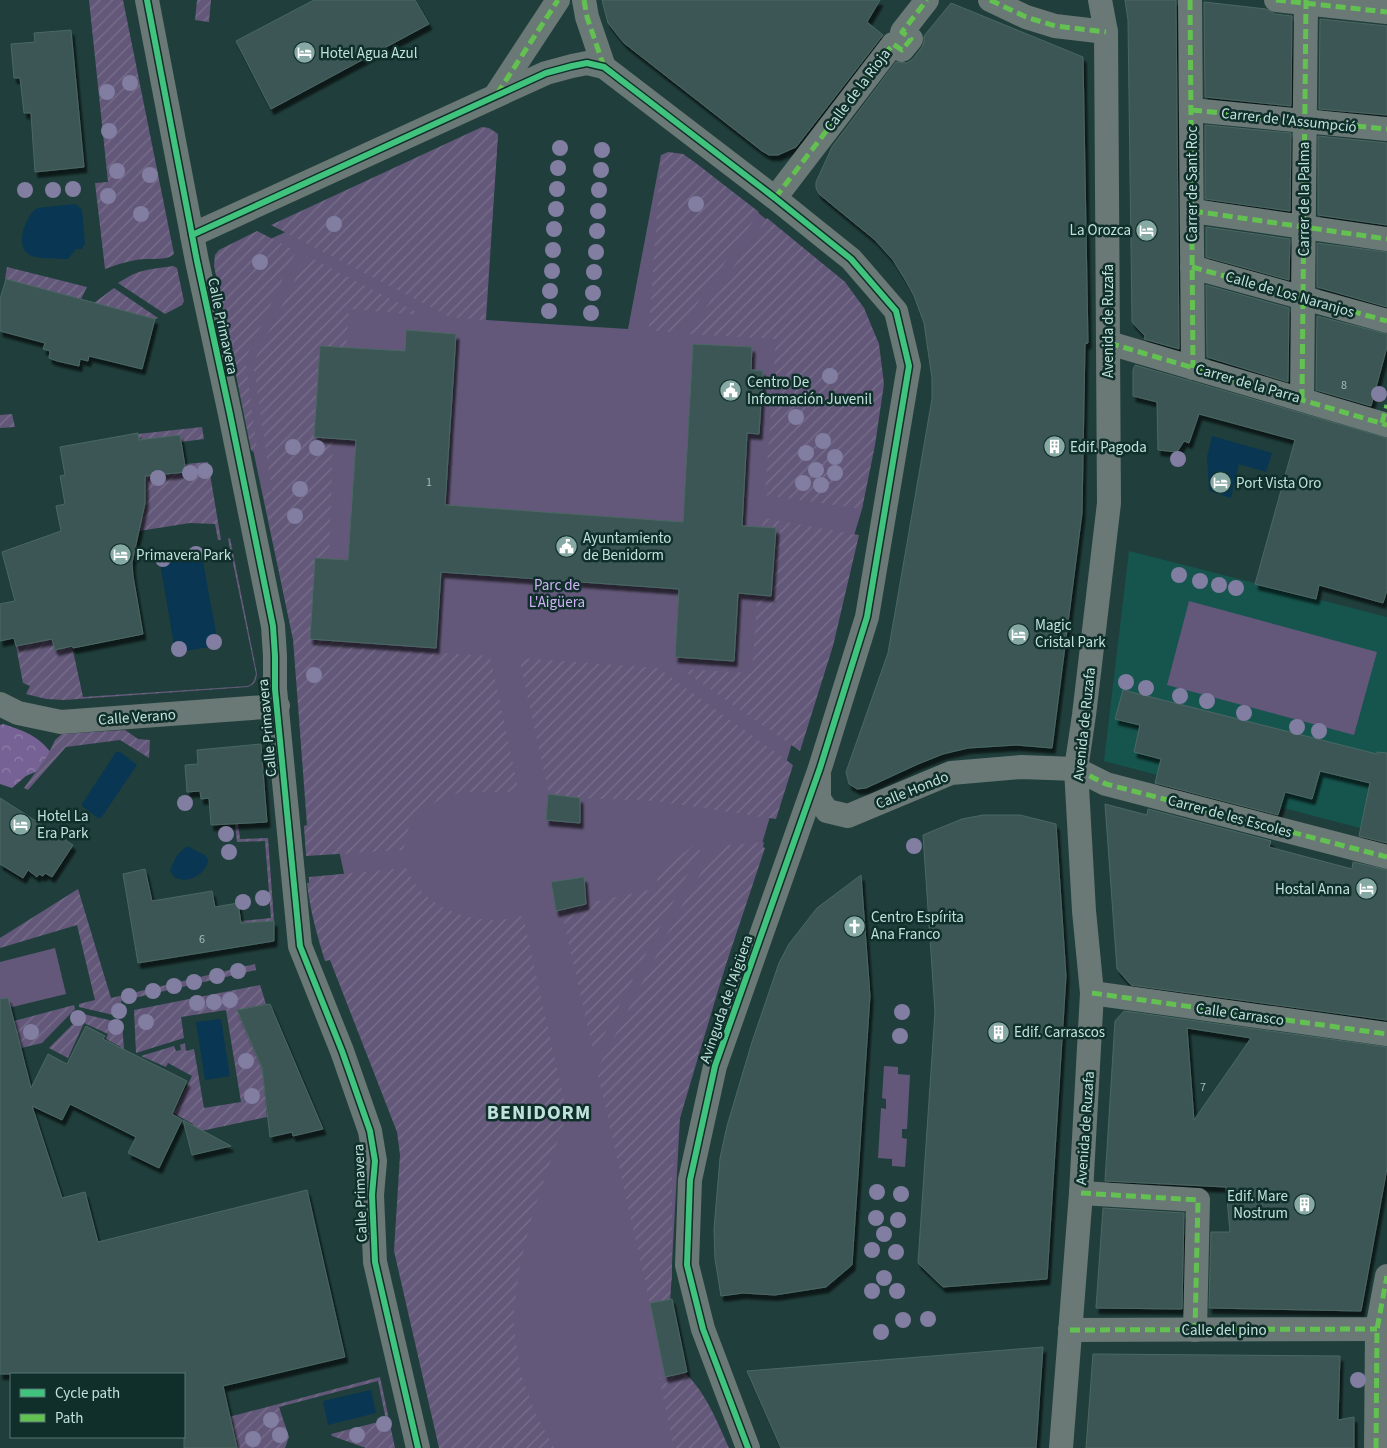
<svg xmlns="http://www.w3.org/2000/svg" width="1387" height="1448" viewBox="0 0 1387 1448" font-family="'Source Sans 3',sans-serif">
<defs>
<pattern id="forest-crowns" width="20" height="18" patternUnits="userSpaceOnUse" patternTransform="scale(1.25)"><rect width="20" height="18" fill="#766294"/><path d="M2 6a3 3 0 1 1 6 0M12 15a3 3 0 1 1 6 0" fill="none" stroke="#8e80a7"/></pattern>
<pattern id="garden-furrows" width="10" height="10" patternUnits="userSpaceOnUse" patternTransform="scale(1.25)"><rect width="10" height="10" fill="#635879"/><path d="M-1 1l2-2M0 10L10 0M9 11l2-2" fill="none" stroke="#78708b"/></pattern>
<filter id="shadow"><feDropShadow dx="3" dy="5.5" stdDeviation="1" flood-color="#0009"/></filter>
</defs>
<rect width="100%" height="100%" fill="#203f3c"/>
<polygon fill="#15554e" points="1129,551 1387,617 1387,835 1104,761"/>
<path fill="url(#forest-crowns)" d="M3,724C24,731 38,735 52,754L42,769L26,776L12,788L0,784V725Z"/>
<g fill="#635879">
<polygon points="498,134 486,320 628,329 661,155 693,161 845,282 879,344 862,509 680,1118 670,1299 679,1448 469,1448 293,639 214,265"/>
<polygon points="1189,601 1377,652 1354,735 1167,685"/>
<polygon points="55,948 66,994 0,1010 0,962"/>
<polygon points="884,1066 898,1067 898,1074 910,1075 907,1129 902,1129 902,1138 907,1139 905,1167 892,1166 892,1159 878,1158 881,1108 886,1109 886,1099 882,1098"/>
</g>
<g fill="url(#garden-furrows)">
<path d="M89,0H123L174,254C166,262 147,257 136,260C125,262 115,265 105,269L95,183L108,182Z"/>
<polygon points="197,0 211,0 209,22 195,20"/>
<polygon points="482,127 489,128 498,134 485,320 450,317 271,225"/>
<polygon points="668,152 683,154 693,161 759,212 677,333 649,330 661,155"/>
<polygon points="767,218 845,282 864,308 879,344 884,384 875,445 862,509 765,495 776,339 688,334"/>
<polygon points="257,231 296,251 245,359 257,448 254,452 251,450 214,265 215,255 219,250"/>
<polygon points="307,256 422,315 349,309 346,348 320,346 314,436 333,438 329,559 315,558 310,639 351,642 351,647 490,656 519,792 460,792 433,803 421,814 409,827 403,850 306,856 304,826 307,825 293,639 263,493 272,491 253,363"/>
<path d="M173,266L177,268L184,301L182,305L165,314L118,283C141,268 148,270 173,266Z"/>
<polygon points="7,267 87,287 81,299 5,279"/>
<polygon points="114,288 158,318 155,319 94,303"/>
<polygon points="12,414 15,427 0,428 0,415"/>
<polygon points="202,427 204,439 181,442 176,436 139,440 138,434"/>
<polygon points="208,462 221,540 218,540 215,524 190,523 139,531 145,503 145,476 185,464"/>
<polygon points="763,518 859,535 833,646 800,751 681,669 752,673"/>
<path d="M230,538L257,674C256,681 255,684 248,687L64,700L46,699L26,694L30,686L23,683L16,646L52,639L55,650L72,646L83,697L248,686C254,683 254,680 256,674L228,539Z"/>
<polygon points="519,658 658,668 793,765 776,819 655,801 580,798 549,794"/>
<polygon points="125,730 138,739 150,740 149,758 120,740 66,747 28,790 24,788 48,755 55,740 62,734"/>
<polygon points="235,823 238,823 240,839 268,838 274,921 241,923 241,921 271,918 265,841 237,842"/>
<polygon points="764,842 763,847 765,848 705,1027 680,1118 672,1176 672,1275 670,1299 650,1303 597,1070 686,898 717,846"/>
<polygon points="695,844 695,850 700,850 594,1054 561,909 658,888 657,875"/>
<path d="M406,868C421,903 459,920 496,920C505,920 514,917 523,916L567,1114L533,1212L520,1265L513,1318L520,1372L537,1417L554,1448H439L394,1251L400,1155L397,1132L330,960L325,961C317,935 310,910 307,883H309V877Z"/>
<polygon points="78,889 111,998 255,964 256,970 121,1001 122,1017 79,1007 79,1004 95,1000 77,925 0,948 0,938"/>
<polygon points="260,985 266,1004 237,1010 262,1068 267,1117 187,1134 193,1124 173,1113 192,1076 168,1063 166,1067 141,1056 174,1046 176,1051 181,1050 180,1045 185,1043 186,1051 194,1049 204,1108 241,1102 226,1010 181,1017 184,1038 136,1053 134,1010"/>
<polygon points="74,1005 75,1009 42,1043 21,1048 14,1021"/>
<polygon points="83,1014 122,1023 125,1063 113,1062 121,1047 106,1039 108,1034 84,1023 68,1058 49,1048"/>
<path d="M685,1373C706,1393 717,1421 729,1448H674L659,1378Z"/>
<polygon points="380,1377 395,1448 366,1448 332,1436 331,1434 386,1420 378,1381 279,1407 289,1437 285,1448 237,1448 229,1417"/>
</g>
<g fill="#083653">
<path d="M75,204L82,209L85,243L82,249H76L68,259H64C54,258 41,259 32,256C13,249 25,216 37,208Z"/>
<polygon points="1212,436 1272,453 1266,472 1239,464 1231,498 1209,491 1207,457"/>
<polygon points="192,550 194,557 202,556 217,638 209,639 210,647 184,651 183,644 174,645 160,563 168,562 167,555"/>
<polygon points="116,752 120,752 137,765 101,818 98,818 82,806 82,804"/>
<path d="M187,846L205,855L208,859C208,876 177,890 170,870L177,855Z"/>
<polygon points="221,1019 230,1076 205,1080 196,1022"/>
<polygon points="371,1390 376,1413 328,1425 323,1401"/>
</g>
<g fill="#3b5754" stroke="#4b6764" fill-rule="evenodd" filter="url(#shadow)">
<polygon points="314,0 415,0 429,24 271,109 236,41"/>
<polygon points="602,0 880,0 867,22 883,35 796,147 778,155 769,155 762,151 624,43 608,23"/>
<polygon points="1125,0 1176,0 1179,349 1144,339 1145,336 1132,322 1128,20"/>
<polygon points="1204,2 1266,9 1275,14 1292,16 1291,106 1205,97"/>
<polygon points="951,3 1083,57 1088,343 1085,344 1082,513 1052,748 1016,745 968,748 943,754 918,764 866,788 857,789 849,784 846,772 888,653 932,399 932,378 924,323 914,296 906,281 893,260 875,240 819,194 816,188 816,182 832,147 896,62 907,63 913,59 922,47 924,42 924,36"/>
<polygon points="1320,19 1387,26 1387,115 1319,109"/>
<polygon points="71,30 84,167 35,172 31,113 24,113 20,78 14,78 11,44 35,42 34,33"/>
<polygon points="1205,125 1291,133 1290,211 1205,199"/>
<polygon points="1318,136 1387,143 1387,225 1318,215"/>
<polygon points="1206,227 1290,239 1289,280 1206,257"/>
<polygon points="1317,243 1387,252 1387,307 1317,287"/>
<polygon points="6,279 155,319 142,369 89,356 88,361 80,359 79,366 57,361 49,358 50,351 43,349 45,343 0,331 0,299"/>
<polygon points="1206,285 1289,308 1288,382 1207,357"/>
<polygon points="1317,316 1387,334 1387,347 1371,406 1316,390"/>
<polygon points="406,330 456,334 445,505 683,522 693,344 752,347 751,370 763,371 759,434 747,433 742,526 776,528 771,596 738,593 734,661 675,657 679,589 441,572 436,648 310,639 315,558 348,560 356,440 314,437 320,346 405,351"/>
<polygon points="1135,365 1387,438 1387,590 1383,603 1319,585 1316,599 1255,584 1295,440 1199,414 1189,443 1184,441 1177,452 1158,450 1157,402 1133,396 1133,370"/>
<polygon points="138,433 139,440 180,435 186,472 145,476 145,503 132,563 133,576 143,634 73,648 72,646 55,650 52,639 16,646 14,638 0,641 0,604 15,601 2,552 61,531 56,506 65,504 60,476 65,475 60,447"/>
<polygon points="1123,690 1377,754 1377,752 1387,753 1387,843 1359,836 1370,783 1320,771 1312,799 1285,792 1278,815 1155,783 1161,759 1134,752 1140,725 1115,719"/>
<polygon points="261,744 267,822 211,825 209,798 201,799 200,791 187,792 185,765 198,764 197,750"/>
<polygon points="548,794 580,798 580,823 546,820"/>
<polygon points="0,798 73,845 52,877 45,873 43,876 39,874 37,877 28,870 23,878 0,864"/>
<polygon points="1105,804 1147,815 1148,809 1271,841 1269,847 1352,869 1353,862 1387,870 1387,1020 1131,985 1117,969"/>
<polygon points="983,815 1020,815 1056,824 1066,976 1047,1279 943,1287 918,1263 935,1012 923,835 962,819"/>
<polygon points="145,869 152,901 212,891 215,907 238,903 241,923 274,921 274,941 138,963 123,874"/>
<polygon points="861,875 870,996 852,1265 826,1287 775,1295 743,1293 721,1296 715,1259 714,1229 720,1158 727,1126 752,1042 779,963 789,944 817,908"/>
<polygon points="584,877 586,904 556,911 551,882"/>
<polygon points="8,998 31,1088 48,1054 67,1064 86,1026 105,1036 103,1039 187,1081 172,1114 182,1120 159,1168 128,1153 136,1137 70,1104 62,1120 32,1106 62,1198 85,1192 98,1242 307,1190 345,1357 223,1386 237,1448 184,1448 184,1374 0,1374 0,999"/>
<polygon points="270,1004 308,1094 323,1129 293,1136 292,1132 270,1137 262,1068 237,1010"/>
<path d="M1124,1011L1387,1047V1168L1361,1311L1209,1308L1211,1232H1230L1226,1187L1105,1181L1115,1021ZM1187,1028L1251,1038L1194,1120Z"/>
<polygon points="183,1120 231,1146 192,1155"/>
<polygon points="1103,1208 1184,1213 1182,1309 1096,1308"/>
<polygon points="672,1299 687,1372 665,1377 650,1303"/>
<polygon points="1043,1347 1036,1448 781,1448 747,1371"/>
<polygon points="1093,1354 1340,1356 1338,1420 1354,1417 1354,1448 1086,1448"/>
</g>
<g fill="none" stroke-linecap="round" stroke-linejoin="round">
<g stroke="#6a7876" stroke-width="24">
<polyline points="147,0 197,261 230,414 273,626 275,656 275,689 300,946 342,1051 370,1131 375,1161 372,1195 375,1262 418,1448"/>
<polyline points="584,0 587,17 604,67"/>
<polyline points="990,0 1026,17 1055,26 1106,32"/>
<polyline points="1190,0 1193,368"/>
<polyline points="1276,0 1387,12"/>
<polyline points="495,96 558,0"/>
<polyline points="1192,110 1387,129"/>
<polyline points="775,198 893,44 902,50 911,39 902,32 927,0"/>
<polyline points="1193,211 1387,239"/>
<polyline points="192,235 546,73 572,66 587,63 604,67 775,198 851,259 896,311 909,366 867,617 820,768 715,1066 690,1180 687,1265 703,1329 748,1448"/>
<polyline points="1192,267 1387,321"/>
<polyline points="1109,343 1387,425"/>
<polyline points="1302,399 1306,0"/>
<polyline points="0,704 18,713 61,722 278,706"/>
<polyline points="819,775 819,799 827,811 848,816 951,773 1021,767 1076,769 1106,784 1387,857"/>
<polyline points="1092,993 1387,1034"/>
<polyline points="1081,1193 1198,1200 1195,1330"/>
<polyline points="1070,1330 1377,1329 1387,1326"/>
<polyline points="1061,1448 1081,1193 1092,993 1084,911 1076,769 1084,715 1109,503 1106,32 1100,0"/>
<polyline points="1376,1448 1377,1329 1387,1276"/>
</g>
<g stroke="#63c152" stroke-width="5" stroke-dasharray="10 5" stroke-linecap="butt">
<polyline points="584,0 587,17 604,67 602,67"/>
<polyline points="990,0 1026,17 1055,26 1106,32"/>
<polyline points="1190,0 1193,368"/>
<polyline points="1276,0 1387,12"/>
<polyline points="497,94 558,0"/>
<polyline points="1192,110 1387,129"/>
<polyline points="775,198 893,44 902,50 911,39 902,32 927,0"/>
<polyline points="1193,211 1387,239"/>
<polyline points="1192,267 1387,321"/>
<polyline points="1109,343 1387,425"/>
<polyline points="1302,399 1306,0"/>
<polyline points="1382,423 1387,405"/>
<polyline points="1076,769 1106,784 1387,857"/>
<polyline points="1092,993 1387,1034"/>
<polyline points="1081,1193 1198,1200 1195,1330"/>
<polyline points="1070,1330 1377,1329"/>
<polyline points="1376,1448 1377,1329 1387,1276"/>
</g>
<defs>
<g id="cycleway">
<polyline points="147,0 197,261 230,414 273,626 275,656 275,689 300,946 342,1051 370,1131 375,1161 372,1195 375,1262 418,1448"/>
<polyline points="192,235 546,73 572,66 587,63 604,67 775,198 851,259 896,311 909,366 867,617 820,768 715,1066 690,1180 687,1265 703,1329 748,1448"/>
</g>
</defs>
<use href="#cycleway" stroke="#102f2b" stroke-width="9"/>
<use href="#cycleway" stroke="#40c37c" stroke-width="6"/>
</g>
<g fill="#817ea2">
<circle cx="130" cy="83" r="8"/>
<circle cx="107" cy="92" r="8"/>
<circle cx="109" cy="131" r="8"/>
<circle cx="560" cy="148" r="8"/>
<circle cx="602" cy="150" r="8"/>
<circle cx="558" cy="168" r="8"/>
<circle cx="601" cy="170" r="8"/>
<circle cx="117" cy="171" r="8"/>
<circle cx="150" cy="175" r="8"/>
<circle cx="73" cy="189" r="8"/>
<circle cx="557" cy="189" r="8"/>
<circle cx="25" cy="190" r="8"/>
<circle cx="53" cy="190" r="8"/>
<circle cx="599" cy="190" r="8"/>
<circle cx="108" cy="196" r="8"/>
<circle cx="696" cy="204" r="8"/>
<circle cx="556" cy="209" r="8"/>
<circle cx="598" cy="211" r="8"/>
<circle cx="141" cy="214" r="8"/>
<circle cx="334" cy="224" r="8"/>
<circle cx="554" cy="229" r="8"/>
<circle cx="597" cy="231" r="8"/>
<circle cx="553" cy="250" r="8"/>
<circle cx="596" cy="252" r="8"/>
<circle cx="260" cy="262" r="8"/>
<circle cx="552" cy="271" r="8"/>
<circle cx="594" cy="272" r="8"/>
<circle cx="550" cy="291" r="8"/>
<circle cx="593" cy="293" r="8"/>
<circle cx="549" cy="311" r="8"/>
<circle cx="591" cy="313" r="8"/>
<circle cx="830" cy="376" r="8"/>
<circle cx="1379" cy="394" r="8"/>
<circle cx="796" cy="417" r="8"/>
<circle cx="823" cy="441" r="8"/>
<circle cx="293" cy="447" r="8"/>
<circle cx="317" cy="448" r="8"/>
<circle cx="806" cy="453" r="8"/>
<circle cx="835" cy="457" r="8"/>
<circle cx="1178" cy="459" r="8"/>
<circle cx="816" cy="470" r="8"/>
<circle cx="205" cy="471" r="8"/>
<circle cx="190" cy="473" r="8"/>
<circle cx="835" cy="473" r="8"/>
<circle cx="158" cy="478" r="8"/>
<circle cx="803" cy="483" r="8"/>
<circle cx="821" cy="485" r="8"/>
<circle cx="300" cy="489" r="8"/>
<circle cx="295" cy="516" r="8"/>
<circle cx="196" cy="554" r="8"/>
<circle cx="163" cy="559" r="8"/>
<circle cx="1179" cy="575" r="8"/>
<circle cx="1200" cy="581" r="8"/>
<circle cx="1219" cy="585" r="8"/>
<circle cx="1236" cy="588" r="8"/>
<circle cx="214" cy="642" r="8"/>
<circle cx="179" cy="649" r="8"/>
<circle cx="314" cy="675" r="8"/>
<circle cx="1126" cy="682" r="8"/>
<circle cx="1146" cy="688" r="8"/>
<circle cx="1180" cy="696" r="8"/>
<circle cx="1207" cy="701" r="8"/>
<circle cx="1244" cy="713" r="8"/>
<circle cx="1297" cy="727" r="8"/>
<circle cx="1319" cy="731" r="8"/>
<circle cx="185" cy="803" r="8"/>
<circle cx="226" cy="834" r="8"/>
<circle cx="914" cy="846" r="8"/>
<circle cx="229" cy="852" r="8"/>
<circle cx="263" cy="898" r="8"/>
<circle cx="243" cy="902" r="8"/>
<circle cx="238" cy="971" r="8"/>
<circle cx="217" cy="976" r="8"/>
<circle cx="194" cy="982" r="8"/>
<circle cx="174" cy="986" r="8"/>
<circle cx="153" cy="991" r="8"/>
<circle cx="129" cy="996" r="8"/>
<circle cx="230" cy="1000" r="8"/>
<circle cx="214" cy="1002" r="8"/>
<circle cx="197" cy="1003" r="8"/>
<circle cx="119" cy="1011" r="8"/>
<circle cx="902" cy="1012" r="8"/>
<circle cx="78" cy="1018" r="8"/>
<circle cx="146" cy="1022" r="8"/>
<circle cx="116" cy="1027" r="8"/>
<circle cx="31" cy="1032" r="8"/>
<circle cx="900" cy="1036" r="8"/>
<circle cx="246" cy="1061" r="8"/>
<circle cx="252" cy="1096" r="8"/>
<circle cx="877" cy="1192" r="8"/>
<circle cx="901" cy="1194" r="8"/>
<circle cx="876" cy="1218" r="8"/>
<circle cx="898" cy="1220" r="8"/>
<circle cx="884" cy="1234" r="8"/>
<circle cx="872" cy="1250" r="8"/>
<circle cx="896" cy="1252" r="8"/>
<circle cx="884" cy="1278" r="8"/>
<circle cx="872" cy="1291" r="8"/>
<circle cx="897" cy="1291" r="8"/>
<circle cx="928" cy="1319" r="8"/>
<circle cx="903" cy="1320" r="8"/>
<circle cx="881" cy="1332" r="8"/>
<circle cx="1358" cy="1380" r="8"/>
<circle cx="271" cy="1420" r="8"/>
<circle cx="384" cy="1424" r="8"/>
<circle cx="280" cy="1435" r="8"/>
<circle cx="357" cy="1435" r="8"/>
<circle cx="253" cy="1439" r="8"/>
</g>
<defs>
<symbol id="hotel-disc" viewBox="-11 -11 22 22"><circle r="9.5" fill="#87a9a4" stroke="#102f2b"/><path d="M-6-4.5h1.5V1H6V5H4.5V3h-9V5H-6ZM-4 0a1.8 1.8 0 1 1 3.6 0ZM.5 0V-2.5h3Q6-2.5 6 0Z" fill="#fff"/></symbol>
<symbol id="civic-disc" viewBox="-11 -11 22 22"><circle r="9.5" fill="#87a9a4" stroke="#102f2b"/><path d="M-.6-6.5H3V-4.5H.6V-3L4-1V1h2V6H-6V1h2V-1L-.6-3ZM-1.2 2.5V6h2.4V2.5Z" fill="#fff"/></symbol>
<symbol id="building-disc" viewBox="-11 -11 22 22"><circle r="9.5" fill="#87a9a4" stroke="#102f2b"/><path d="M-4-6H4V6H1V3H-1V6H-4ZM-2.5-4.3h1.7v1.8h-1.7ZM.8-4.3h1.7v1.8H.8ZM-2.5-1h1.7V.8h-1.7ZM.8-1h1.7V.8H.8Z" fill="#fff"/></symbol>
<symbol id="church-disc" viewBox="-11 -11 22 22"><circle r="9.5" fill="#87a9a4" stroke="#102f2b"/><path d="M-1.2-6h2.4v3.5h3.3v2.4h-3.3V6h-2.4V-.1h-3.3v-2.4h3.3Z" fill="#fff"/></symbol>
</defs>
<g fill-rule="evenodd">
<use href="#hotel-disc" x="292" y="40" width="25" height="25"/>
<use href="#hotel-disc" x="1134" y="218" width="25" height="25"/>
<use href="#civic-disc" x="718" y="378" width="25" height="25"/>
<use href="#building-disc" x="1042" y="434" width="25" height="25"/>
<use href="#hotel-disc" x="1208" y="470" width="25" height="25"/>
<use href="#civic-disc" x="554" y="534" width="25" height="25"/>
<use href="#hotel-disc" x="108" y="542" width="25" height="25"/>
<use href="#hotel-disc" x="1006" y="622" width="25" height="25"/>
<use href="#hotel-disc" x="8" y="812" width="25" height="25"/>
<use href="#hotel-disc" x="1354" y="876" width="25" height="25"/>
<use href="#church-disc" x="842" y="914" width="25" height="25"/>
<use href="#building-disc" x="986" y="1020" width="25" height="25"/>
<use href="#building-disc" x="1292" y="1192" width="25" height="25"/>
</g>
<g text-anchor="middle" stroke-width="5" stroke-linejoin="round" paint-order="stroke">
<g font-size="12" fill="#9ebfba">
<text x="1344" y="389">8</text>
<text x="429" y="486">1</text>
<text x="202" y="943">6</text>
<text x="1203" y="1091">7</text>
</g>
<g font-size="15" fill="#bfe2dc" stroke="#102f2b" text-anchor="start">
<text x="320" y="58">Hotel Agua Azul</text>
<text x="1131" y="235" text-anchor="end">La Orozca</text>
<text x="747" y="387">Centro De<tspan x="747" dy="17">Información Juvenil</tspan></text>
<text x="1070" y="452">Edif. Pagoda</text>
<text x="1236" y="488">Port Vista Oro</text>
<text x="583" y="543">Ayuntamiento<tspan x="583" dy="17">de Benidorm</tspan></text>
<text x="136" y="560">Primavera Park</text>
<text x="1035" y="630">Magic<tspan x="1035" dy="17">Cristal Park</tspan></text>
<text x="37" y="821">Hotel La<tspan x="37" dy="17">Era Park</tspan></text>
<text x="1350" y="894" text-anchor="end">Hostal Anna</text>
<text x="871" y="922">Centro Espírita<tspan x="871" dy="17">Ana Franco</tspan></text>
<text x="1014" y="1037">Edif. Carrascos</text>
<text x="1288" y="1201" text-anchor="end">Edif. Mare<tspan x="1288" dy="17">Nostrum</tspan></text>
</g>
<g font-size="15" fill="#bfe2dc" stroke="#102f2b">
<text transform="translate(857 90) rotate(-53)" y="5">Calle de la Rioja</text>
<text transform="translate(1289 120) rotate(6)" y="5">Carrer de l'Assumpció</text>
<text transform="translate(1192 184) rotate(-90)" y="5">Carrer de Sant Roc</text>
<text transform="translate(1304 199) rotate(-90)" y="5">Carrer de la Palma</text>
<text transform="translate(1290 294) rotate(16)" y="5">Calle de Los Naranjos</text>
<text transform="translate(1108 321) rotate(-90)" y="5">Avenida de Ruzafa</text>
<text transform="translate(223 326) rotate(78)" y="5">Calle Primavera</text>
<text transform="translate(1248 383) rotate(16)" y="5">Carrer de la Parra</text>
<text transform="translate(137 717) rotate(-4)" y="5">Calle Verano</text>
<text transform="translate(1084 724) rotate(-84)" y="5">Avenida de Ruzafa</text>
<text transform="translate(267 728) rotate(-95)" y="5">Calle Primavera</text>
<text transform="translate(912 790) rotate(-22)" y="5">Calle Hondo</text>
<text transform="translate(1230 816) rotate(15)" y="5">Carrer de les Escoles</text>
<text transform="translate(726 999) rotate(-71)" y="5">Avinguda de l'Aigüera</text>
<text transform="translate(1240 1014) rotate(8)" y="5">Calle Carrasco</text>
<text transform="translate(1085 1128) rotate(-86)" y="5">Avenida de Ruzafa</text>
<text transform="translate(360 1193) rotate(-92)" y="5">Calle Primavera</text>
<text x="1224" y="1335">Calle del pino</text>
</g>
<g font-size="15" fill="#d1b2f6" stroke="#102f2b">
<text x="557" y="590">Parc de<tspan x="557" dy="17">L'Aigüera</tspan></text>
</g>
<g font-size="20" font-weight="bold" letter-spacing="1" fill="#bfe2dc" stroke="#102f2b">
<text x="539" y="1119">BENIDORM</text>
</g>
</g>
<rect x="10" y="1373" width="175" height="65" fill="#102f2b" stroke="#567772"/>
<rect x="20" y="1389" width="25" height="8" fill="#40c37c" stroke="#567772"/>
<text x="55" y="1398" font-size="15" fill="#bfe2dc">Cycle path</text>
<rect x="20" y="1414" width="25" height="8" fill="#63c152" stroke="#567772"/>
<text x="55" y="1423" font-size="15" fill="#bfe2dc">Path</text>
</svg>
